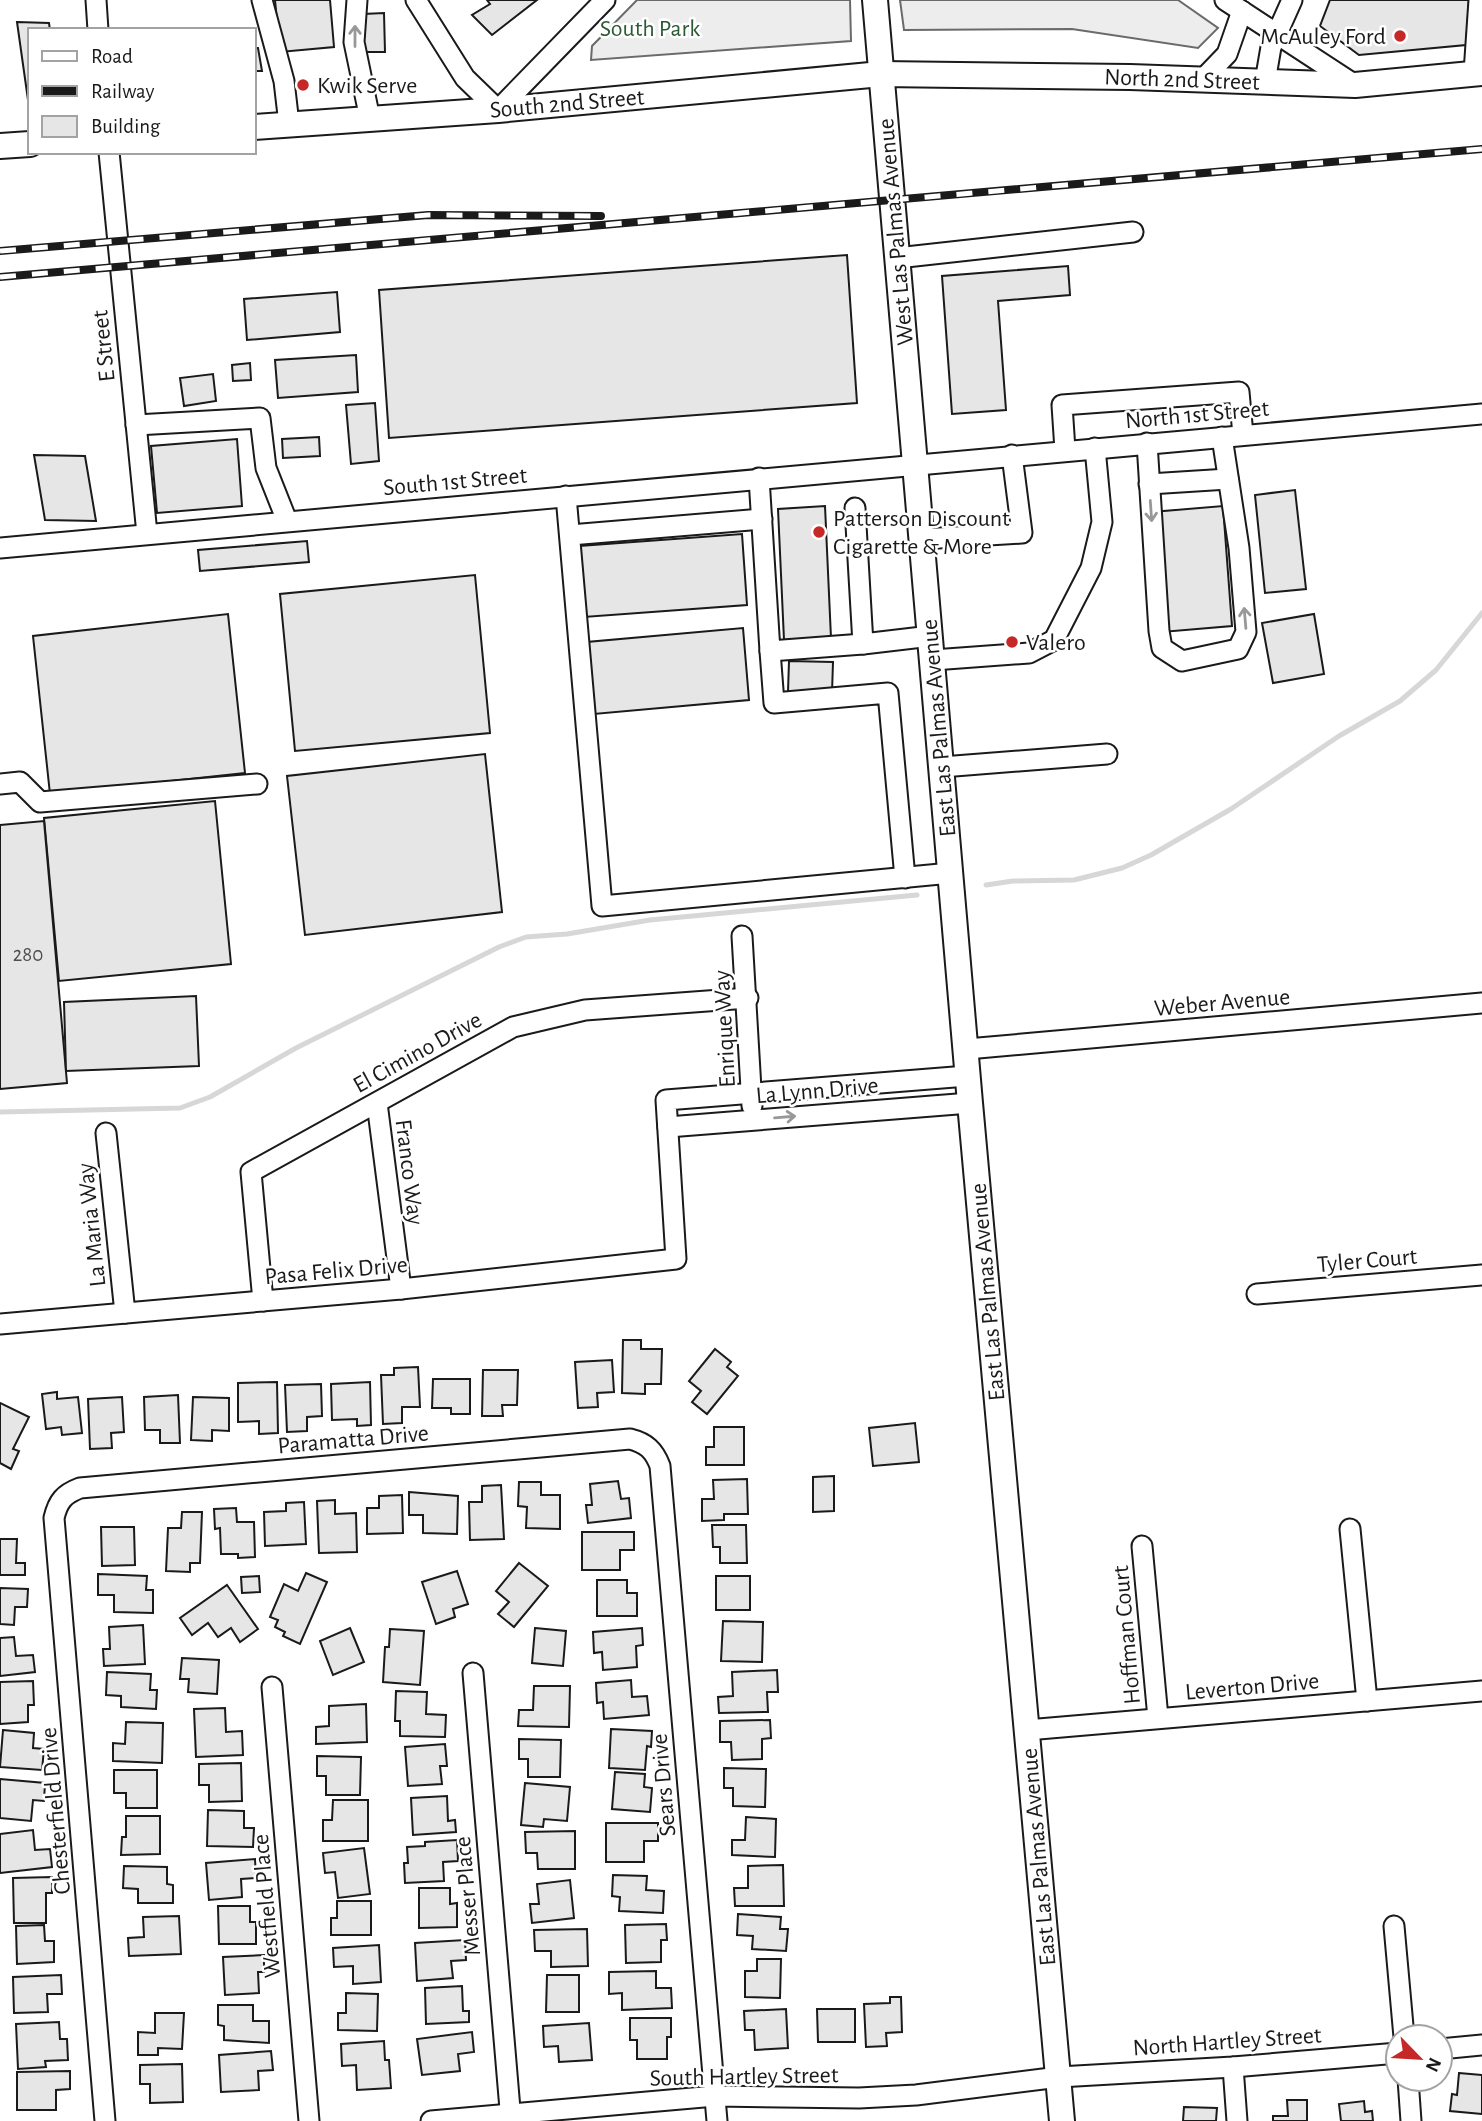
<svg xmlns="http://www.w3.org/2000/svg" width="1482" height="2121" viewBox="0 0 1482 2121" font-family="'Alegreya Sans',sans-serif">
<rect width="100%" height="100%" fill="#fff"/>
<g fill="#ededed" stroke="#6a6a6a" stroke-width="2">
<polygon points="637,0 850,0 851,41 591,60 592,46"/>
<polygon points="900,0 1178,0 1218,28 1198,48 1072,29 904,30"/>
</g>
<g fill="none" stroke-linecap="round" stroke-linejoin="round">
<g stroke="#d7d7d7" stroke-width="5">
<polyline points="986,885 1013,881 1074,880 1122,868 1151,855 1231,809 1339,736 1400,701 1436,670 1482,613"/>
<polyline points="0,1112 180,1108 210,1097 296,1048 499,947 526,937 567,934 650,920 917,895"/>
</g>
</g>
<g fill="#e6e6e6" stroke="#1a1a1a" stroke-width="2">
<polygon points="275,0 330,0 334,47 280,52"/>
<polygon points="487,0 537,0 492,35 472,15 490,4"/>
<polygon points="1330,0 1469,0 1466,45 1359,55 1320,26"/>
<polygon points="384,13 385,52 364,52 363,14"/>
<polygon points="17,22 49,23 50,30 30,30 30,114"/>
<polygon points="254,48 258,48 262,71 254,71"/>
<polygon points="847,255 857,403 389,438 379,290"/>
<polygon points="1068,266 1070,295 998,301 1006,410 952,414 942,276"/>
<polygon points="337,292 340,332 247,340 244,299"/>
<polygon points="356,355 358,392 278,398 275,360"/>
<polygon points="250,363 251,380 233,381 232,365"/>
<polygon points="213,374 216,401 184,406 180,378"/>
<polygon points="375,403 379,461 351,464 346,405"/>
<polygon points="319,437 320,456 283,458 282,439"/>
<polygon points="237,439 242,506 157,513 151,446"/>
<polygon points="34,455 85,456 96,521 45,520"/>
<polygon points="1295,490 1306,589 1265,593 1255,495"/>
<polygon points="825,506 831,638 784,640 778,509"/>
<polygon points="1223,506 1232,626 1162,632 1152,512"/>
<polygon points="742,534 747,605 584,617 579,546"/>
<polygon points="307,541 309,562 200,571 198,550"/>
<polygon points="475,575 490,733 295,751 280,594"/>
<polygon points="228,614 245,773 50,794 33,636"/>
<polygon points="1314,614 1324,674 1273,683 1262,623"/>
<polygon points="743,628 749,700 594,714 587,642"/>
<polygon points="789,661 833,662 832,693 788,692"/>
<polygon points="485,754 502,912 305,935 287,776"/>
<polygon points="215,801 231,964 59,981 44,818"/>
<polygon points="44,821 67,1083 0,1089 0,825"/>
<polygon points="196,996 199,1066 66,1071 64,1002"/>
<polygon points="623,1340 641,1340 641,1349 662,1349 661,1384 645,1384 645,1394 622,1393"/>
<polygon points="715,1349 731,1362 727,1367 738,1376 707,1414 692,1402 701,1391 689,1381"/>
<polygon points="612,1360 614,1392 597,1393 598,1407 578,1408 575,1362"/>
<polygon points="418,1367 420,1407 402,1407 402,1423 383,1424 381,1375 394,1375 394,1368"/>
<polygon points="483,1370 518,1370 517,1405 502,1405 503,1416 482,1416"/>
<polygon points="433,1379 470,1379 470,1414 451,1414 451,1408 432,1408"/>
<polygon points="277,1382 278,1433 259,1434 259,1421 238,1422 238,1383"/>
<polygon points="370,1382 371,1425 357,1426 357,1419 332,1420 331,1384"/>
<polygon points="321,1384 322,1416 307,1417 307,1431 287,1432 285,1385"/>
<polygon points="57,1392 57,1399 78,1397 82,1433 62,1435 61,1427 46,1429 42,1394"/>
<polygon points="178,1395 180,1443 160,1443 160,1430 145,1430 144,1397"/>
<polygon points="122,1397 124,1432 111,1433 112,1448 90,1449 88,1399"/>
<polygon points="193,1397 229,1398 229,1431 212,1430 212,1441 191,1440"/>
<polygon points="0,1403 29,1417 13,1449 19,1451 11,1469 0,1463"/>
<polygon points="915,1423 919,1462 873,1466 869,1428"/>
<polygon points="714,1427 744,1427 744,1465 706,1465 706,1447 714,1447"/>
<polygon points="834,1476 834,1511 813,1512 813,1477"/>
<polygon points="747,1479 748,1514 724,1514 724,1520 702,1521 702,1499 714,1499 713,1480"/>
<polygon points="618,1481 621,1499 629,1498 631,1518 588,1523 586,1505 592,1505 590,1484"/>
<polygon points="519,1482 541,1482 541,1495 560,1495 560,1529 526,1528 527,1507 518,1506"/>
<polygon points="501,1485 504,1539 470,1540 469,1502 482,1502 482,1486"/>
<polygon points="409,1492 458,1496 457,1534 423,1533 423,1515 409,1515"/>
<polygon points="402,1495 403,1533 367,1534 367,1508 379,1508 379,1496"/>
<polygon points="335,1500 335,1514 356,1513 357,1552 319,1553 317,1501"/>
<polygon points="304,1502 306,1544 265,1546 264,1512 286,1511 286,1503"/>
<polygon points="236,1508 237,1522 254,1522 255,1557 238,1558 238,1554 221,1554 220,1528 215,1529 214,1509"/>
<polygon points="182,1512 202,1512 200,1563 190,1563 190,1572 166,1571 168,1528 181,1528"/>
<polygon points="712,1525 746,1525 747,1563 720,1563 720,1547 713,1547"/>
<polygon points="101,1527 134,1527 135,1565 102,1566"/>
<polygon points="582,1532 634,1532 634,1550 620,1550 620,1570 582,1570"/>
<polygon points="0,1539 17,1539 16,1563 25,1563 25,1575 0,1575"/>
<polygon points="519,1563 548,1586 514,1627 498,1614 509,1602 496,1591"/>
<polygon points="457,1571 468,1604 453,1609 455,1617 436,1624 422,1582"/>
<polygon points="306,1573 327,1582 300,1644 283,1636 285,1632 275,1627 278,1620 270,1617 284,1584 298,1591"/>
<polygon points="98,1574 147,1576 146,1590 153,1590 153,1613 114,1612 114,1595 98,1595"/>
<polygon points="259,1576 260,1592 242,1593 241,1577"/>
<rect x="716" y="1576" width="34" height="34"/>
<polygon points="597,1580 627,1580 627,1593 637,1593 637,1616 597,1616"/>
<polygon points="227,1585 258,1629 240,1642 231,1628 218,1637 208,1623 192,1635 180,1618"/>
<polygon points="0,1588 28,1589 27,1607 15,1607 14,1625 0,1624"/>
<polygon points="723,1621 763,1622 762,1662 721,1661"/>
<polygon points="143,1625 145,1664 104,1666 103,1649 110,1649 109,1627"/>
<polygon points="350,1628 364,1662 333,1675 320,1641"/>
<polygon points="535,1628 566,1631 563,1666 532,1663"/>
<polygon points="642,1628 643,1645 636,1646 637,1667 603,1670 602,1652 594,1653 593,1632"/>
<polygon points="390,1629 424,1631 420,1685 383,1682 385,1647 389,1647"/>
<polygon points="14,1637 16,1656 33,1655 35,1672 0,1676 0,1638"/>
<polygon points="182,1658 219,1660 217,1694 188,1692 189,1679 180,1679"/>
<polygon points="777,1670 778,1692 767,1692 768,1712 719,1713 718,1697 733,1696 732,1672"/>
<polygon points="107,1672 151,1674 150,1690 157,1690 156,1709 121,1707 121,1696 106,1695"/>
<polygon points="631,1680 632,1697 647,1696 649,1715 604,1719 603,1702 597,1703 596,1683"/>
<polygon points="33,1681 34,1705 28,1705 28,1722 0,1724 0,1682"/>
<polygon points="534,1686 570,1686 569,1727 518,1726 519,1710 533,1710"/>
<polygon points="396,1691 427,1692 426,1714 446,1715 445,1737 400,1736 400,1721 395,1721"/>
<polygon points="366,1704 367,1742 316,1744 316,1727 329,1726 329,1706"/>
<polygon points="225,1708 226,1732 242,1731 243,1755 196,1757 194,1709"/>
<polygon points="770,1720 771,1738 762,1739 762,1759 732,1760 731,1742 720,1742 720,1721"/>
<polygon points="126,1722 163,1723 162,1763 113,1761 113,1743 125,1744"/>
<polygon points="611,1729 652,1731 651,1747 647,1746 645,1770 609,1768"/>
<polygon points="3,1730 34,1733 33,1748 44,1749 42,1770 0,1767"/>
<polygon points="519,1739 561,1740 560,1777 528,1777 528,1759 519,1759"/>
<polygon points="445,1744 447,1766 440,1766 442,1784 408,1786 405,1747"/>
<polygon points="317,1756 361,1757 360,1795 326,1795 326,1776 317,1776"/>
<polygon points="241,1763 242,1801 209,1802 209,1785 199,1785 199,1764"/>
<polygon points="724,1768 766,1769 765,1807 733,1806 733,1788 724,1788"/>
<polygon points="114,1770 157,1770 157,1808 126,1808 126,1793 114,1793"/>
<polygon points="615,1772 645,1774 644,1787 652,1788 650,1812 612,1809"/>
<polygon points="0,1779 45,1783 44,1801 33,1800 31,1821 0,1818"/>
<polygon points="525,1783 570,1787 567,1821 544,1819 543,1827 521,1825"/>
<polygon points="447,1796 448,1821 455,1820 456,1832 413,1835 411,1798"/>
<polygon points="333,1800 368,1800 368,1841 323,1841 323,1820 332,1820"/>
<polygon points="208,1810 244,1811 244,1828 254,1828 253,1847 207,1846"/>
<polygon points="126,1816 160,1816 160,1854 121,1855 122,1837 126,1837"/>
<polygon points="746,1817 776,1819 775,1857 732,1855 732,1840 745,1840"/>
<polygon points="606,1823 658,1823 658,1841 644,1841 644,1862 606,1862"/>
<polygon points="33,1830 35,1850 50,1849 52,1867 0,1873 0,1834"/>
<polygon points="575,1831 575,1869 538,1869 537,1853 526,1853 525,1832"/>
<polygon points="457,1840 458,1861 443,1862 444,1881 405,1883 404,1863 408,1863 407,1847 425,1846 425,1842"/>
<polygon points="364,1848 370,1894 338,1898 335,1872 325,1873 323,1853"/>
<polygon points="255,1859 256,1878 241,1879 242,1897 209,1900 206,1863"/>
<polygon points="783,1865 784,1906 735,1906 734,1888 748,1888 748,1866"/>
<polygon points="124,1866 167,1867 167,1884 173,1885 173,1903 138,1903 138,1889 123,1888"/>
<polygon points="613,1875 647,1876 646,1890 664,1891 663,1913 619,1911 620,1897 612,1896"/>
<polygon points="52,1877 52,1893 46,1893 46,1923 14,1923 13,1878"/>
<polygon points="570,1880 574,1918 532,1923 530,1904 539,1904 537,1884"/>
<polygon points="419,1888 450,1888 450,1904 457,1903 457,1927 419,1928"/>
<polygon points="337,1901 371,1901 371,1935 331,1935 331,1918 337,1918"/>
<polygon points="218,1906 250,1906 250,1922 256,1922 256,1944 219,1944"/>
<polygon points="738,1914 781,1917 780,1929 788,1929 786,1951 752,1949 753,1936 737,1935"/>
<polygon points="179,1916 181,1954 129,1956 128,1938 144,1937 143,1917"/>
<polygon points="666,1924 667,1940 661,1940 661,1962 626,1963 625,1925"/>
<polygon points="44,1925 45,1941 54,1941 54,1962 17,1964 16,1926"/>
<polygon points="587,1929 588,1966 551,1967 551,1951 535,1951 534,1930"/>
<polygon points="465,1940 466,1960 451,1961 453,1978 417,1981 415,1943"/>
<polygon points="379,1945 381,1982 353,1984 353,1966 334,1967 333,1948"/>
<polygon points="264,1955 264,1972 258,1972 259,1993 225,1995 223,1957"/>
<polygon points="757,1959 781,1959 780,1998 745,1997 745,1971 757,1971"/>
<polygon points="656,1971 656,1988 671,1988 672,2008 622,2010 622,1993 609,1994 609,1972"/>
<polygon points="61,1975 62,1994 47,1994 48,2012 14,2013 13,1977"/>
<polygon points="547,1975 579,1975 579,2012 546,2012"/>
<polygon points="462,1986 463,2011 469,2011 469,2022 426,2024 425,1988"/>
<polygon points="346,1993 378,1994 377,2031 338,2030 338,2013 346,2013"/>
<polygon points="890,1997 901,1997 902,2032 886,2033 887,2046 866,2047 864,2004 890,2003"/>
<polygon points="218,2005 253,2005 253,2021 269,2021 269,2043 224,2040 224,2026 218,2025"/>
<polygon points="786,2009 788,2048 755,2050 754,2030 745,2030 744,2011"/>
<polygon points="817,2009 855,2009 855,2042 818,2042"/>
<polygon points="155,2013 184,2013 182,2049 158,2048 158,2055 138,2055 138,2032 155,2033"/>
<polygon points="630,2018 671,2018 671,2037 667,2037 667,2059 637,2059 637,2040 630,2040"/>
<polygon points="59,2022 60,2039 67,2039 68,2060 45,2061 46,2067 18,2069 16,2024"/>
<polygon points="589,2023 592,2060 559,2062 558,2046 544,2047 543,2026"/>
<polygon points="472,2032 474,2052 458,2054 460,2071 422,2075 417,2039"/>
<polygon points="384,2041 385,2060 389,2060 391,2088 357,2090 356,2065 342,2066 341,2044"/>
<polygon points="271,2051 273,2070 258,2071 259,2090 221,2092 219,2055"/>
<polygon points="182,2064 183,2102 150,2103 150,2084 140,2084 140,2065"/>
<polygon points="70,2071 70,2089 56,2090 56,2110 17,2110 17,2072"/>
<polygon points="1459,2073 1482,2075 1482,2114 1450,2111 1452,2094 1457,2095"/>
<polygon points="1287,2100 1307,2100 1307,2121 1273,2121 1273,2116 1288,2116"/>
<polygon points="1364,2101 1365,2112 1372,2111 1373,2121 1341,2121 1339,2104"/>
<polygon points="1184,2107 1217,2108 1216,2121 1183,2121"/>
</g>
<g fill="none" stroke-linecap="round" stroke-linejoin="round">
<defs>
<g id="minor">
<polyline points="96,0 98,30"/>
<polyline points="262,0 284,81 289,124"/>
<polyline points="357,0 354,42 370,119"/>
<polyline points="416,0 465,78 498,110 605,0"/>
<polyline points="1225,0 1355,85"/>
<polyline points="1474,73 1479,0"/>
<polyline points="1202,80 1227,54 1242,11"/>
<polyline points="1265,82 1271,47 1292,0"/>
<polyline points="109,152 147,534"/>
<polyline points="897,258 1133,232"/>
<polyline points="136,425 260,418 266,468 287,521"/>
<polyline points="1147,443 1159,631 1162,648 1182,661 1238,649 1246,632 1239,548 1222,437"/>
<polyline points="1065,450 1062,405 1239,392 1243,435"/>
<polyline points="759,478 770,651 863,644"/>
<polyline points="1149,484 1228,479"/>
<polyline points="566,496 602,906 951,873"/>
<polyline points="855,508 863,644 931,636"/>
<polyline points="570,535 762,519"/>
<polyline points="922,539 1022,533 1012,455"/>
<polyline points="0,548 1482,414"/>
<polyline points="770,651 774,703 888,693 905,878"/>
<polyline points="933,660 1029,653 1054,640 1091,568 1102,522 1095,448"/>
<polyline points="942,767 1107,754"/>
<polyline points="0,784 20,782 40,802 257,784"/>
<polyline points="742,936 752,1106"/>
<polyline points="967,1049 1482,1003"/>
<polyline points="377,1103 401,1289"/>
<polyline points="668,1127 970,1103"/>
<polyline points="106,1133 125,1313"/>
<polyline points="1257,1294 1482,1275"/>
<polyline points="263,1301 251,1172 513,1027 585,1010 748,998"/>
<polyline points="0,1324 401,1289 676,1259 666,1100 967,1076"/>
<polyline points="1350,1529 1367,1701"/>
<polyline points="1142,1546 1158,1718"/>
<polyline points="473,1673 511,2121"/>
<polyline points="272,1687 309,2121"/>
<polyline points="1027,1730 1482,1691"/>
<polyline points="1394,1926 1404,2037"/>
<polyline points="1440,2049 1482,2045"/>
<polyline points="1233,2067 1237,2121"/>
<polyline points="1408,2079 1411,2121"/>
<path d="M105,2121L54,1518C58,1501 64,1494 80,1488L630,1439C646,1443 654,1450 660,1466L717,2121"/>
<polyline points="431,2121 715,2096 859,2098 916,2095 1059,2077 1233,2067 1398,2053"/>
</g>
<g id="major">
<polyline points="875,0 970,1103 1062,2121"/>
<polyline points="254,127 498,110 881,74 1130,77 1355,85 1482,73"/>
<polyline points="0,146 30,144"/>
</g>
</defs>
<use href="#minor" stroke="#1a1a1a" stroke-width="23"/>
<use href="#major" stroke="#1a1a1a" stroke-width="28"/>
<use href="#minor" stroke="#fff" stroke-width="19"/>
<use href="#major" stroke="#fff" stroke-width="24"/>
<defs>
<g id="rail">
<polyline points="0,251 428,215 601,216"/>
<polyline points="0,277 1482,149"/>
</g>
</defs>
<use href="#rail" stroke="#1a1a1a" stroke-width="8"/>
<use href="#rail" stroke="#fff" stroke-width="5" stroke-dasharray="16" stroke-linecap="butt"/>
</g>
<defs><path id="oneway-shaft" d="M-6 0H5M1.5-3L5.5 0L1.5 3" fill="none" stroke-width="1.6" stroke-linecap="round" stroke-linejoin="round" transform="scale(1.75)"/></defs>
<g stroke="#989898">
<use href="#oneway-shaft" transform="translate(355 36) rotate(-90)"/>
<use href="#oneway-shaft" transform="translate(1151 511) rotate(86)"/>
<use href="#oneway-shaft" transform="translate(1245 618) rotate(-95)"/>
<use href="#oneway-shaft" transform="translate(785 1117) rotate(-5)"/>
</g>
<g fill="#c62828" stroke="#fff" stroke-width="2.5">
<circle cx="1400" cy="36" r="7"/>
<circle cx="303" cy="85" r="7"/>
<circle cx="819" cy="532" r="7"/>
<circle cx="1012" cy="642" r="7"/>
</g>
<g text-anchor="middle" stroke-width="5" stroke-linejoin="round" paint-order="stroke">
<g font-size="21" fill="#4d4d4d">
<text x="28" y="961">280</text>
</g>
<g font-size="24" fill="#2b5a34" stroke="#fff">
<text x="650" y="36">South Park</text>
</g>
<g font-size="24" fill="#1a1a1a" stroke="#fff" text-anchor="start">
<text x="1386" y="44" text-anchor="end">McAuley Ford</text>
<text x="317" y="93">Kwik Serve</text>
<text x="833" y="526">Patterson Discount<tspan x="833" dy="28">Cigarette &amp; More</tspan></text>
<text x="1026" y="650">Valero</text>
</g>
<g font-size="24" fill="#1a1a1a" stroke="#fff">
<text transform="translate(1182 79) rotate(2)" y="8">North 2nd Street</text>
<text transform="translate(567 103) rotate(-5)" y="8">South 2nd Street</text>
<text transform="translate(895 232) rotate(-95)" y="8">West Las Palmas Avenue</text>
<text transform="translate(103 346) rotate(-96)" y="8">E Street</text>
<text transform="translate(1197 414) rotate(-5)" y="8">North 1st Street</text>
<text transform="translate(455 481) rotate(-5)" y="8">South 1st Street</text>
<text transform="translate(938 728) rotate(-95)" y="8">East Las Palmas Avenue</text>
<text transform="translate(1222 1002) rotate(-5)" y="8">Weber Avenue</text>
<text transform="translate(724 1029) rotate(-93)" y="8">Enrique Way</text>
<text transform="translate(417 1052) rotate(-29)" y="8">El Cimino Drive</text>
<text transform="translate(817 1090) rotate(-5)" y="8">La Lynn Drive</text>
<text transform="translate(410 1172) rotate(83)" y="8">Franco Way</text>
<text transform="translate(91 1225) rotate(-96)" y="8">La Maria Way</text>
<text transform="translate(1367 1260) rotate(-5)" y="8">Tyler Court</text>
<text transform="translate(336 1270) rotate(-5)" y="8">Pasa Felix Drive</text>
<text transform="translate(987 1292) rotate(-95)" y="8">East Las Palmas Avenue</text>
<text transform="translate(353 1439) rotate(-5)" y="8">Paramatta Drive</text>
<text transform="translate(1126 1635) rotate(-95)" y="8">Hoffman Court</text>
<text transform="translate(1252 1686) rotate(-5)" y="8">Leverton Drive</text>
<text transform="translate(663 1785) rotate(-95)" y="8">Sears Drive</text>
<text transform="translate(55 1811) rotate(-95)" y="8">Chesterfield Drive</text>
<text transform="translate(1038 1857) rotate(-95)" y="8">East Las Palmas Avenue</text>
<text transform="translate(467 1896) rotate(-95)" y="8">Messer Place</text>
<text transform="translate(266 1906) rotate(-95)" y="8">Westfield Place</text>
<text transform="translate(1227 2041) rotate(-4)" y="8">North Hartley Street</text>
<text transform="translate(744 2076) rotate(-1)" y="8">South Hartley Street</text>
</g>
</g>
<rect x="28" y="28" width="228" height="126" fill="#ffffff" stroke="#a3a3a3" stroke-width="2"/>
<rect x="42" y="51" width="35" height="10" fill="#ffffff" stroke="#a3a3a3" stroke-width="2"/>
<text x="91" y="63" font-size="21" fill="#1a1a1a">Road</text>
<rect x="42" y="86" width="35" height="10" fill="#1a1a1a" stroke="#a3a3a3" stroke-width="2"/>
<text x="91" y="98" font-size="21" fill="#1a1a1a">Railway</text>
<rect x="42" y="116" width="35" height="21" fill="#e6e6e6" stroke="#a3a3a3" stroke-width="2"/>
<text x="91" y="133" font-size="21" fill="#1a1a1a">Building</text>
<g transform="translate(1419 2058) rotate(115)"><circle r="33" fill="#ffffff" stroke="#a3a3a3" stroke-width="2"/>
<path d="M0-5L12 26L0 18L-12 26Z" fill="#c62828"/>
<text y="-10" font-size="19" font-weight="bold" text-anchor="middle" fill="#1a1a1a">N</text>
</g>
</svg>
